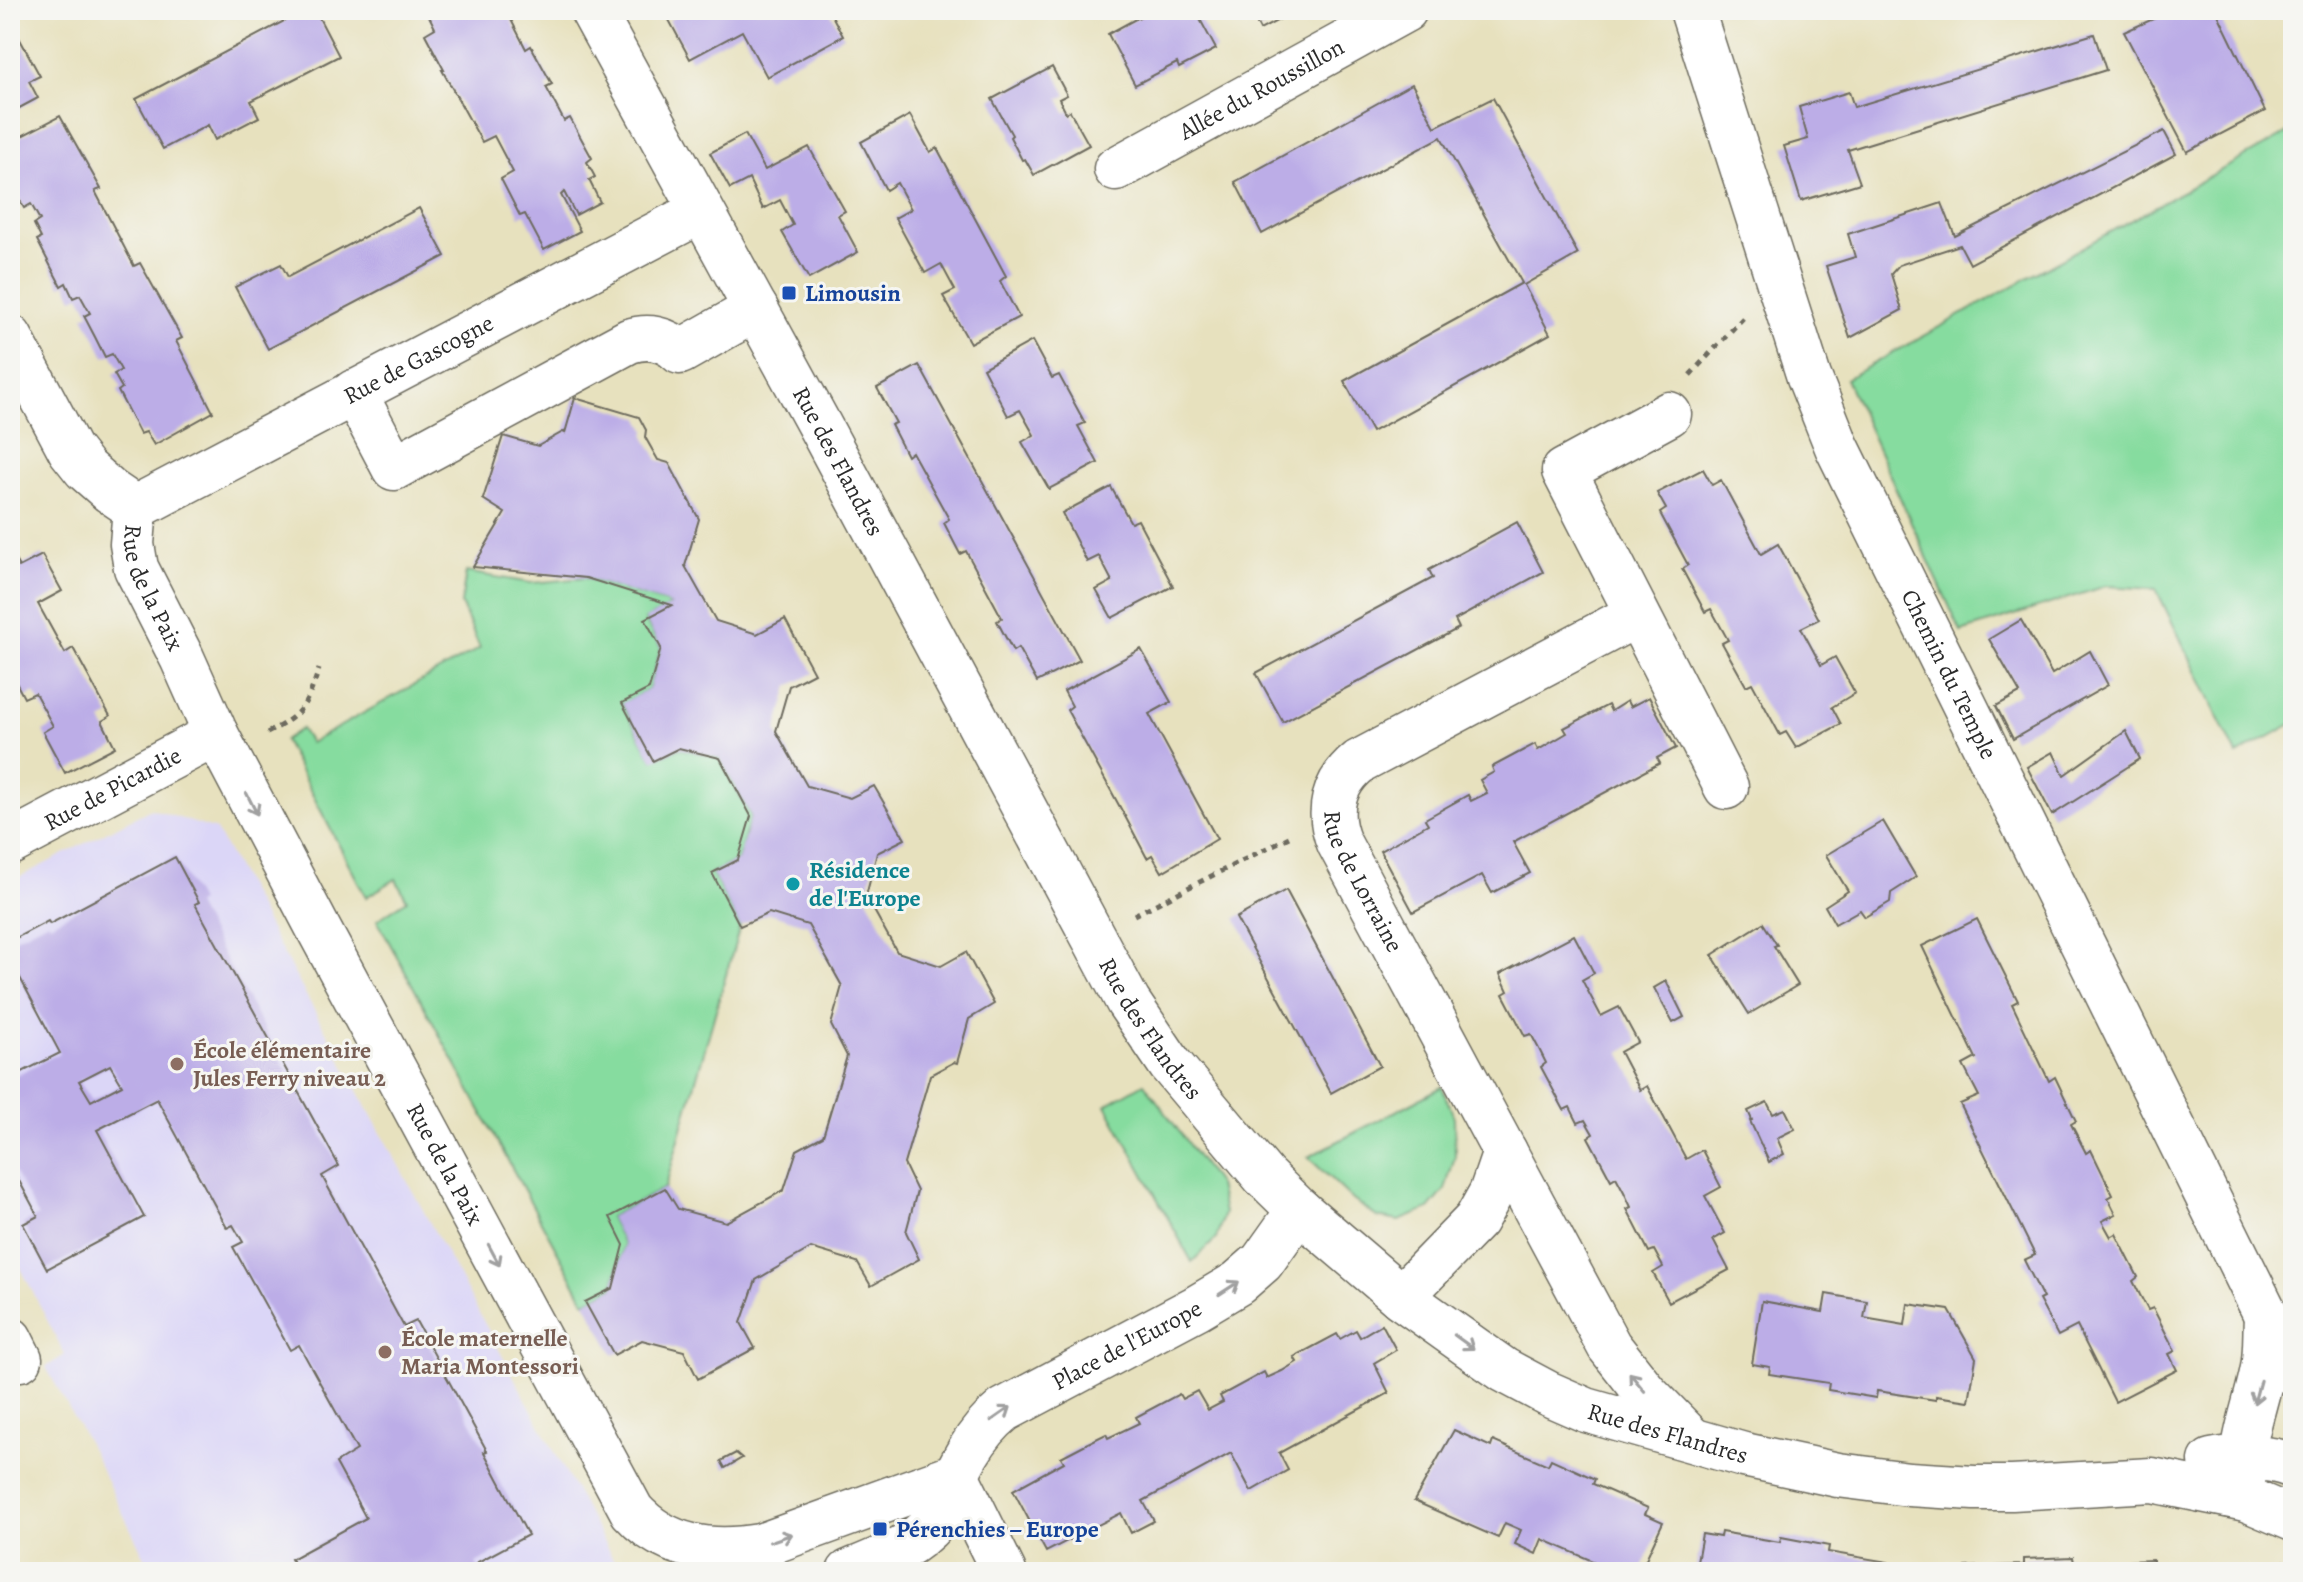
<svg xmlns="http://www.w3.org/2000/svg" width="2303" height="1582" viewBox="0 0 2303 1582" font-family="Alegreya,serif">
<rect width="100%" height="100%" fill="#f6f6f2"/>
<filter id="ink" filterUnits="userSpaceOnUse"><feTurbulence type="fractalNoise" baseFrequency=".0125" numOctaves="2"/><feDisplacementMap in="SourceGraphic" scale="16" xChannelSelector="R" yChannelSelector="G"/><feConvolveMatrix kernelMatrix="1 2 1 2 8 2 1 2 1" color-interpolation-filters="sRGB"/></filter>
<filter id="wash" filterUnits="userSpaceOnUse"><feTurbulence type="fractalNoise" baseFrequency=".006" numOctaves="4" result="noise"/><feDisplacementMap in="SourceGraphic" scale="32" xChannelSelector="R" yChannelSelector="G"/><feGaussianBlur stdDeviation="1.8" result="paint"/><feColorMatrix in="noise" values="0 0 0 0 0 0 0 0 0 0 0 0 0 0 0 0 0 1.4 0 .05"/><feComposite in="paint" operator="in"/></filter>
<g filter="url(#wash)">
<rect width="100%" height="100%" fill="#e7e1be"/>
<polygon fill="#dbd6f7" points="151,809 216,830 620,1572 152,1572 89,1445 46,1367 65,1355 10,1247 10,882"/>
<g fill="#86dc9f" stroke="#588465" stroke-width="2">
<polygon points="2293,130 2293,723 2237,755 2156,589 2106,586 1961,632 1846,379"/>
<polygon points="466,572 531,583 586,578 672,605 645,620 661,648 649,689 622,704 653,760 679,748 720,758 751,816 738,860 712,873 740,926 665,1188 610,1217 624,1245 613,1288 585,1302 377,920 407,900 396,879 366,897 284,740 301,729 310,743 480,648 461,604"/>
<polygon points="1144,1083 1218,1185 1224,1213 1216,1239 1192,1262 1106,1105"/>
<polygon points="1442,1087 1454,1117 1455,1156 1445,1190 1429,1209 1399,1221 1377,1217 1353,1200 1308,1157"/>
</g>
<g id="blocks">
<g fill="#bcade7" fill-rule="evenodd">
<polygon points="305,10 315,10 339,56 251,101 259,117 215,140 208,125 163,149 136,99"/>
<polygon points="426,10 511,10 507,12 526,49 531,46 552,84 546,87 564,121 570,118 592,158 587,162 595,177 589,180 600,202 576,215 564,192 561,195 580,231 544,250 525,214 520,216 501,179 513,172 494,136 482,142 442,70 444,70 425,34 435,28"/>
<polygon points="687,10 829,10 843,36 767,77 742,31 690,59 669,20"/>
<polygon points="1152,10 1195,10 1216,49 1179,68 1177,63 1135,85 1108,34"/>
<polygon points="1250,10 1286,10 1288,15 1260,30"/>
<polygon points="2173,10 2216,10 2265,111 2187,152 2124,32"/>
<polygon points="10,21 40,76 29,81 38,98 10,113"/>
<polygon points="2094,34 2106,70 1848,150 1860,183 1801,201 1784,146 1808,139 1799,107 1849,92 1854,107"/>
<polygon points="1052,67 1067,95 1059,99 1066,113 1070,111 1089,145 1034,175 1025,159 1022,160 1010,137 1012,135 992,99"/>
<polygon points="1412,84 1435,127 1493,98 1578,254 1524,285 1550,334 1372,432 1344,381 1522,283 1441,137 1262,234 1235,182"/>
<polygon points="910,115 930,152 937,148 1006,276 1000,281 1019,317 970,343 943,296 955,290 941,264 925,273 895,218 911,209 897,183 886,190 861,142"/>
<polygon points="60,116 101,189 95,191 134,266 140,263 182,338 176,341 213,412 154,445 146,432 140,434 118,391 122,388 114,374 121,370 112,354 105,357 95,337 84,316 90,313 80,295 73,298 66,283 61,286 37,240 41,238 34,224 40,220 31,204 24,208 10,182 10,142"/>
<polygon points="2164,131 2176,154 1970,264 1960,245 1899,265 1891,274 1902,310 1850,338 1826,266 1855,257 1848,234 1942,203 1955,236"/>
<polygon points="745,134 765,170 809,147 845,211 838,215 858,252 809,279 782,232 793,225 780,200 763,209 749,179 730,189 710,153"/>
<polygon points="419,208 445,256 268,349 235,287 281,264 288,277"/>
<polygon points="1032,341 1052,378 1059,375 1085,423 1078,426 1098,463 1049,489 1022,442 1034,435 1020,410 1008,416 983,368"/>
<polygon points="919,365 1080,660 1037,682 1018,648 1013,651 997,621 1002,618 966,551 960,554 944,523 949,519 912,452 907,456 891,425 896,423 877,388"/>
<polygon points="575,398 639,417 646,430 645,437 658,460 669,463 699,519 685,566 716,621 757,634 785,619 814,673 789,686 776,731 807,786 850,798 874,786 905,839 877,853 866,896 897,952 941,966 966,952 994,1004 969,1019 957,1063 954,1062 930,1075 904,1164 917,1191 906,1232 919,1259 871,1286 857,1262 811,1248 756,1280 741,1323 755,1348 698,1379 684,1351 642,1340 614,1355 585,1302 613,1288 624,1245 610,1217 665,1188 678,1209 726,1222 784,1190 797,1150 823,1136 847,1056 831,1025 842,986 808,925 769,913 740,926 712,873 738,860 751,816 720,758 679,748 653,761 622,703 649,689 661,648 645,619 672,605 586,578 473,567 505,513 483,499 503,436 538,446 563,432 565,433"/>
<polygon points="1703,469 1712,485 1721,480 1761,554 1778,544 1819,619 1801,628 1821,665 1835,657 1855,693 1832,707 1841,724 1796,748 1786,732 1780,735 1752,683 1746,686 1722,643 1728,640 1711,609 1705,612 1682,569 1688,565 1660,513 1666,509 1657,493"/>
<polygon points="1111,487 1131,523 1138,520 1173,586 1112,618 1096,590 1112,581 1099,556 1087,562 1062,513"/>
<polygon points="1517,522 1543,572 1455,620 1459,628 1283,722 1256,673 1433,578 1429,570"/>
<polygon points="10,551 19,567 42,555 62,591 38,604 65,653 73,648 110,716 102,721 115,747 65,773 43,732 53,726 35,693 24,698 10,671"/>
<polygon points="2021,620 2052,674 2090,651 2108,685 2013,739 1996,706 2020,693 1989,639"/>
<polygon points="1141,649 1171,702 1149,714 1217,839 1162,872 1152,855 1147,858 1127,820 1067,710 1072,706 1064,691"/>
<polygon points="1649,697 1676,748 1657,758 1660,763 1513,842 1530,873 1492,893 1482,875 1413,912 1380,851 1428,824 1425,819 1468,795 1471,801 1487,793 1480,780 1494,772 1492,767 1535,744 1538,750 1567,733 1564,728 1608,705 1611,711 1627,701 1630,707"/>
<polygon points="2126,731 2140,759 2052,815 2027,767 2053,752 2064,775"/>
<polygon points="1883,821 1916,877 1891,893 1890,902 1865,917 1860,910 1835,924 1825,906 1848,891 1826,855"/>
<path d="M175,857L199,902L195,904L339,1166L322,1176L404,1327L416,1321L487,1451L484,1452L528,1535L476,1563L480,1572H298L291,1559L366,1518L336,1463L357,1450L299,1345L290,1350L233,1247L243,1242L233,1225L227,1228L157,1099L97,1130L144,1217L47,1269L23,1224L38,1216L10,1164V1078L60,1053L10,959V941L48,921L50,924ZM110,1065L122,1085L91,1101L79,1081Z"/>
<polygon points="1286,890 1380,1066 1331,1093 1236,918"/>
<polygon points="1977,919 2018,1001 2012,1004 2049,1081 2055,1077 2076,1121 2071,1124 2086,1153 2091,1150 2113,1195 2108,1198 2116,1214 2102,1221 2111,1237 2116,1234 2138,1277 2133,1281 2140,1295 2148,1310 2153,1308 2175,1351 2169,1354 2177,1370 2115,1402 2077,1326 2058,1336 2039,1300 2043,1298 2024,1260 2035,1255 1960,1104 1979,1096 1963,1065 1976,1058 1922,946"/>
<polygon points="1763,923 1777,945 1774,946 1798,985 1749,1014 1712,955"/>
<polygon points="1574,935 1594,973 1582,980 1601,1016 1619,1007 1638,1042 1620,1052 1640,1090 1647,1086 1686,1159 1702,1150 1721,1187 1705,1196 1725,1233 1713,1240 1729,1270 1669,1302 1653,1273 1663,1267 1654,1250 1649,1252 1627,1209 1631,1207 1624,1192 1616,1177 1611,1180 1588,1137 1593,1134 1585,1120 1578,1123 1570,1107 1564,1110 1541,1067 1546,1063 1539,1049 1531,1034 1525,1036 1503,994 1508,991 1500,974"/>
<polygon points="1666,981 1684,1017 1673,1023 1654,988"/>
<polygon points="1767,1102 1773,1114 1785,1109 1795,1129 1777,1138 1784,1154 1769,1162 1750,1121 1752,1120 1748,1111"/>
<polygon points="1826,1294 1867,1301 1864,1318 1905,1325 1908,1304 1949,1310 1976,1358 1969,1401 1936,1396 1936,1400 1877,1391 1876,1398 1828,1390 1829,1383 1769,1374 1770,1367 1752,1364 1762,1301 1823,1312"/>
<polygon points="1382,1324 1396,1350 1374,1363 1389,1393 1279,1453 1288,1470 1251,1491 1231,1453 1143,1501 1154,1521 1131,1533 1121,1513 1046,1552 1013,1490 1064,1462 1061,1457 1084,1445 1106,1434 1108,1438 1139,1423 1136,1417 1179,1394 1182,1399 1197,1391 1208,1410 1223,1402 1220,1396 1264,1372 1267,1378 1282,1371 1297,1362 1294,1357 1337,1334 1340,1339 1356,1330 1360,1337"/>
<polygon points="1454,1430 1491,1447 1493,1441 1548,1465 1551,1459 1595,1479 1593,1484 1648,1508 1645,1514 1663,1522 1640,1572 1618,1572 1542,1539 1536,1554 1515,1544 1521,1530 1505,1523 1498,1538 1414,1501"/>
<polygon points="736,1453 742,1458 725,1468 721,1461"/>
<polygon points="1721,1532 1780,1542 1781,1537 1829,1546 1828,1552 1888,1562 1887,1568 1899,1572 1695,1572 1702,1534 1720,1537"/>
<polygon points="2073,1557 2074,1563 2153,1560 2153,1564 2178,1563 2179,1572 1965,1572 1965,1567 2024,1565 2024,1559"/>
</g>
</g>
</g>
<g filter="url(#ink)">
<use href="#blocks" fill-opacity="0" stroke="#6d6b5e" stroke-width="2"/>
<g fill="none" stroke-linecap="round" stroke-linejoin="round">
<defs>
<g id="minor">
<path id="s1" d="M592,10L817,421L1128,1002L1170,1064L1264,1176L1299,1210L1401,1297L1474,1349L1504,1370L1547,1393L1586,1410L1744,1455L1838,1475L1909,1484L1974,1488H2012L2152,1480L2246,1499L2293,1519"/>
<path id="s2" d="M1692,10L1809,377L1837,447L2266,1315L2293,1373"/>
<path id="s3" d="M1116,169L1405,10"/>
<polyline points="10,337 70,450 85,469 110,491 135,508"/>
<path d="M354,392L394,468L629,341C648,335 666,338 680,352L756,309"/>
<polyline points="1669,414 1564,471 1726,787"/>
<path id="s4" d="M135,508L132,544L136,568L182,658L216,734L318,928L632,1511C666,1549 712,1554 760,1546L956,1475"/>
<path id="s5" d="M135,508L701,211"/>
<path id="s6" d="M1636,615L1359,762C1333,783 1326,812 1339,843L1609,1346L1646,1393L1689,1437"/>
<path id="s7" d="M10,843L216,734"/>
<polyline points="1401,1297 1476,1220 1491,1193 1505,1152"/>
<polyline points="10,1339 20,1359"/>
<path d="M2211,1461C2236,1456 2269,1456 2293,1466"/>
<polyline points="956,1475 1004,1572"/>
<path d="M2246,1499C2234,1453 2255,1412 2263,1368C2266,1351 2265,1333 2266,1317"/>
<path id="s8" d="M849,1572C880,1559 912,1548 935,1521C954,1480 968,1439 1004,1410L1196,1308L1238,1283L1262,1262L1299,1210"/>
</g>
</defs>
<use href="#minor" stroke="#6d6b5e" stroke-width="47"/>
<g stroke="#6d6b5e" stroke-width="5" stroke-dasharray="6 6" stroke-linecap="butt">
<polyline points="1690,375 1743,318"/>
<path d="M267,733C302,715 307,705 319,669"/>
<polyline points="1134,915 1289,837"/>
<polyline points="2278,1572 2286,1561"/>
</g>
<use href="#minor" stroke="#fff" stroke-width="44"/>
</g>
<defs><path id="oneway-shaft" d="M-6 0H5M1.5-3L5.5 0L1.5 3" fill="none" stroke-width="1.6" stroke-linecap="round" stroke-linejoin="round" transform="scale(2)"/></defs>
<g stroke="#a0a0a0">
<use href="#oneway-shaft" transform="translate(252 804) rotate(63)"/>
<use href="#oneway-shaft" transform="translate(494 1255) rotate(62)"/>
<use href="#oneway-shaft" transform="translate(1229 1288) rotate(-33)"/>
<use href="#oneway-shaft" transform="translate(1464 1342) rotate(36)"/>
<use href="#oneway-shaft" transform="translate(1637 1382) rotate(-129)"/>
<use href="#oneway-shaft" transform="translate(2257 1392) rotate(105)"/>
<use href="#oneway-shaft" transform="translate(1001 1414) rotate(-35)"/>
<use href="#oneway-shaft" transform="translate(781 1538) rotate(-19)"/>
</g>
</g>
<g fill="#1a4fb4" stroke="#f6f6f2" stroke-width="3">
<rect x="781" y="285" width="16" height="16" rx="4"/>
<rect x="872" y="1521" width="16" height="16" rx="4"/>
</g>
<circle fill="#0f9aa8" stroke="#f6f6f2" stroke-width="3" cx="793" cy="884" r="8"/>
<g fill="#8d6e63" stroke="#f6f6f2" stroke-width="3">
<circle cx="177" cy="1064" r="8"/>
<circle cx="385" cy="1352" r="8"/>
</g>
<g text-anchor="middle" stroke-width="6" stroke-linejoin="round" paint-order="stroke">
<g font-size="24" fill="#2b2b2b" stroke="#f6f6f2">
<text dy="8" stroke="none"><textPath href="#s3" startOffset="166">Allée du Roussillon</textPath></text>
<text dy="8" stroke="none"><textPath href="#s5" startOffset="320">Rue de Gascogne</textPath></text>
<text dy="8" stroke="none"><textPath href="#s1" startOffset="514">Rue des Flandres</textPath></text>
<text dy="8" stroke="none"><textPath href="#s4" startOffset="84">Rue de la Paix</textPath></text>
<text dy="8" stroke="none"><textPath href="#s2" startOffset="714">Chemin du Temple</textPath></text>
<text dy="8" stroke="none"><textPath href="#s7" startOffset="116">Rue de Picardie</textPath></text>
<text dy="8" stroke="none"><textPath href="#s6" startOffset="448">Rue de Lorraine</textPath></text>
<text dy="8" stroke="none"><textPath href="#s1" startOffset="1162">Rue des Flandres</textPath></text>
<text dy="8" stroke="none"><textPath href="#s4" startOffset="732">Rue de la Paix</textPath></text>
<text dy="8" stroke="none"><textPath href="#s8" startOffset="372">Place de l'Europe</textPath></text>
<text dy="8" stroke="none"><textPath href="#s1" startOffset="1834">Rue des Flandres</textPath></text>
</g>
<g font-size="24" font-weight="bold" fill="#164399" stroke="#f6f6f2" text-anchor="start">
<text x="805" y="301">Limousin</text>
<text x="896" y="1537">Pérenchies – Europe</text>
</g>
<g font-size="24" font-weight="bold" fill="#0d838f" stroke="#f6f6f2" text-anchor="start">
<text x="809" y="878">Résidence<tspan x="809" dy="28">de l'Europe</tspan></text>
</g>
<g font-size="24" font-weight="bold" fill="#785e54" stroke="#f6f6f2" text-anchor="start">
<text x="193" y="1058">École élémentaire<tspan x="193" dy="28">Jules Ferry niveau 2</tspan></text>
<text x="401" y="1346">École maternelle<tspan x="401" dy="28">Maria Montessori</tspan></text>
</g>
</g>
<rect width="2303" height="1582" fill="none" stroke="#f6f6f2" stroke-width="40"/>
</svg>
